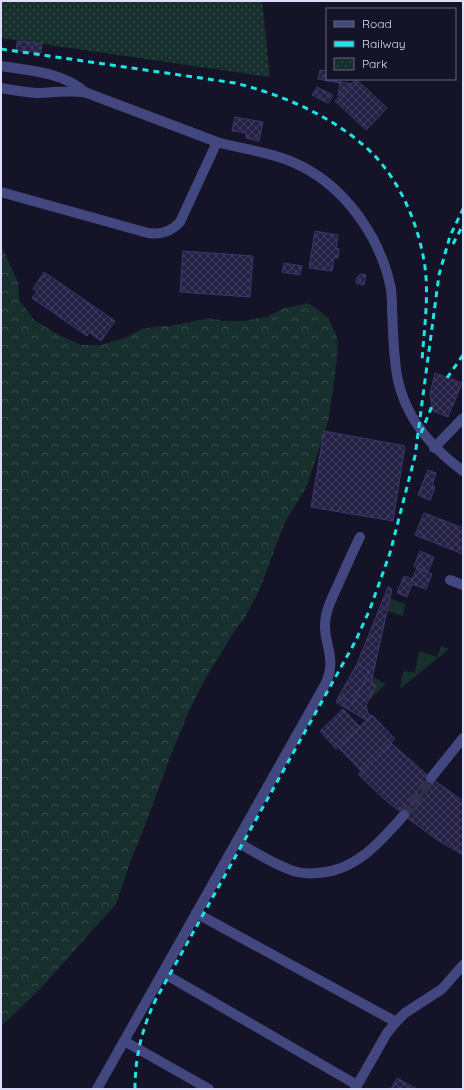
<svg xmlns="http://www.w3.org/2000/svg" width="464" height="1090" viewBox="0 0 464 1090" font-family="Quicksand,sans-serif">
<defs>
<pattern id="forest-crowns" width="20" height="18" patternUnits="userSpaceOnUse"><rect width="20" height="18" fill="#17302d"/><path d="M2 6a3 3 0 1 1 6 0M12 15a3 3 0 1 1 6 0" fill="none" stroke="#384e4c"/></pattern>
<pattern id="park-dots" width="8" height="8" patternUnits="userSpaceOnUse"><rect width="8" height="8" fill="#17302d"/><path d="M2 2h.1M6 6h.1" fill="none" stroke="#384e4c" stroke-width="1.8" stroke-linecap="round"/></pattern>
<pattern id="building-cross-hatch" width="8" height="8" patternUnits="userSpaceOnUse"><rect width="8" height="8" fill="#252145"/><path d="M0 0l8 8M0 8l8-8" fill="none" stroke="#444161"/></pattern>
</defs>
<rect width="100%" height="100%" fill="#141327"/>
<g fill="#17302d">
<polygon points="390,598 405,604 403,616 387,611"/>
<polygon points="441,646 449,649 400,689 403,671 415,673 419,651 437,657"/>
<polygon points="373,677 386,684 367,702 376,686 371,683"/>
</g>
<polygon fill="url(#forest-crowns)" points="1,245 18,282 19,300 34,320 59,335 81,345 101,345 125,338 142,329 158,326 170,326 209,318 224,321 242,321 267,317 282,309 308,303 320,311 329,319 337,337 338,350 329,418 307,486 285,522 259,591 244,619 237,627 207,676 189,711 170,757 149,815 130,863 116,904 40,989 7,1021 1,1025"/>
<polygon fill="url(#park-dots)" points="1,1 262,1 270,77 1,38"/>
<g fill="url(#building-cross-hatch)" stroke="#3c366f">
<polygon points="17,41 42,44 41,53 16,50"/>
<polygon points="320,70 327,71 327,79 341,79 340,83 318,79"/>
<polygon points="356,79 387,108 366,130 335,101"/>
<polygon points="340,82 352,84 340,96 338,96"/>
<polygon points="317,87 333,95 328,103 312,95"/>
<polygon points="235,117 263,122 259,141 246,138 246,133 232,131"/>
<polygon points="315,231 338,235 336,248 339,249 338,258 334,258 332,271 309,268"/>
<polygon points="183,251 253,256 250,297 180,292"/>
<polygon points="284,263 302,266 300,275 282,272"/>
<polygon points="44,272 115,321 101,341 89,332 87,336 32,298 37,291 33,289"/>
<polygon points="360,274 366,275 364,285 356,283 357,277 359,277"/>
<polygon points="435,373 462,383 448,417 433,411 430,394"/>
<polygon points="324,431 405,446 393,521 311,507"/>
<polygon points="428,470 436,473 432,486 435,487 430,500 418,495"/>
<polygon points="424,513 463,528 463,554 415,535"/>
<polygon points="420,551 434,557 428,572 414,566"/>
<polygon points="417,568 432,574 426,589 412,584 407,597 397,593 404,576 412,579"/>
<polygon points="388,587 392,589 371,683 376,686 366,705 368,713 371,716 366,720 336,702 339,696 352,703 370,671 357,664"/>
<polygon points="357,664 370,671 352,703 339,696"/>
<polygon points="343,709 360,727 336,749 320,731"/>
<polygon points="372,715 395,739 361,771 338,747"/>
<polygon points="391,743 431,778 463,801 463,855 436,839 409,819 383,798 358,774"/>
<polygon points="397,1078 417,1089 391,1089"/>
</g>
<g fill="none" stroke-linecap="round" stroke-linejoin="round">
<polyline stroke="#323147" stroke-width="10" stroke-dasharray="10 5" stroke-linecap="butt" points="404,815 431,778"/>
<g stroke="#434780" stroke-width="10">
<path d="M1,66C31,71 62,72 85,92"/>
<path d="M1,88C12,90 24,92 36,93C54,93 69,89 87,93L217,142C245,150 274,152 301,166C347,189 381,239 391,289C392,296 392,303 392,310C393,326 393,343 395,359C398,408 425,443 463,471"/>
<path d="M1,192L148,233C161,235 171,232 180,222L217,142"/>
<polyline points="434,448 463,418"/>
<polyline points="450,580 463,585"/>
<polyline points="431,778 463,738"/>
<path d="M237,842C253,851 270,862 288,869C297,873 308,874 318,873C356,871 380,842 404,815"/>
<polyline points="196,913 396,1022"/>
<polyline points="163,973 357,1085"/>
<polyline points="124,1041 209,1089"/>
<path d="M97,1089L326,683C338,655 321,643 326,616C328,605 333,595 338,585C345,569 352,553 360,537"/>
<polyline points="355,1089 387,1033 396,1022 405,1013 442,989 463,965"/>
</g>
<g stroke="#1fe4e5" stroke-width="3" stroke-dasharray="6 5" stroke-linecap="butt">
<path d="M1,49L235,83C284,95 337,118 374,155C402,185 419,226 425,267C429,298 424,330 422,361"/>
<polyline points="453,244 463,225"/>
<polyline points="447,378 463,355"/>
<polyline points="421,433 432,406"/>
<path d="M135,1089C135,1057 142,1028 156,999L355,642L370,609L390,553L415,456L439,275L450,236L463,209"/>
</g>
</g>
<rect width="464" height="1090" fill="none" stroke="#ddddfb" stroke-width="4"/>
<rect x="326" y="8" width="130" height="72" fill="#141327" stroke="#64647c"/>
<rect x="334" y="21" width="20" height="6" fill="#434780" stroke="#64647c"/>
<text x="362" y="28" font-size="12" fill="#ddddfb">Road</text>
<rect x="334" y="41" width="20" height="6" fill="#1fe4e5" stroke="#64647c"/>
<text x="362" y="48" font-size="12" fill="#ddddfb">Railway</text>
<rect x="334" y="58" width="20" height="12" fill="url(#park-dots)" stroke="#64647c"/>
<text x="362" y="68" font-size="12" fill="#ddddfb">Park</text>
</svg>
